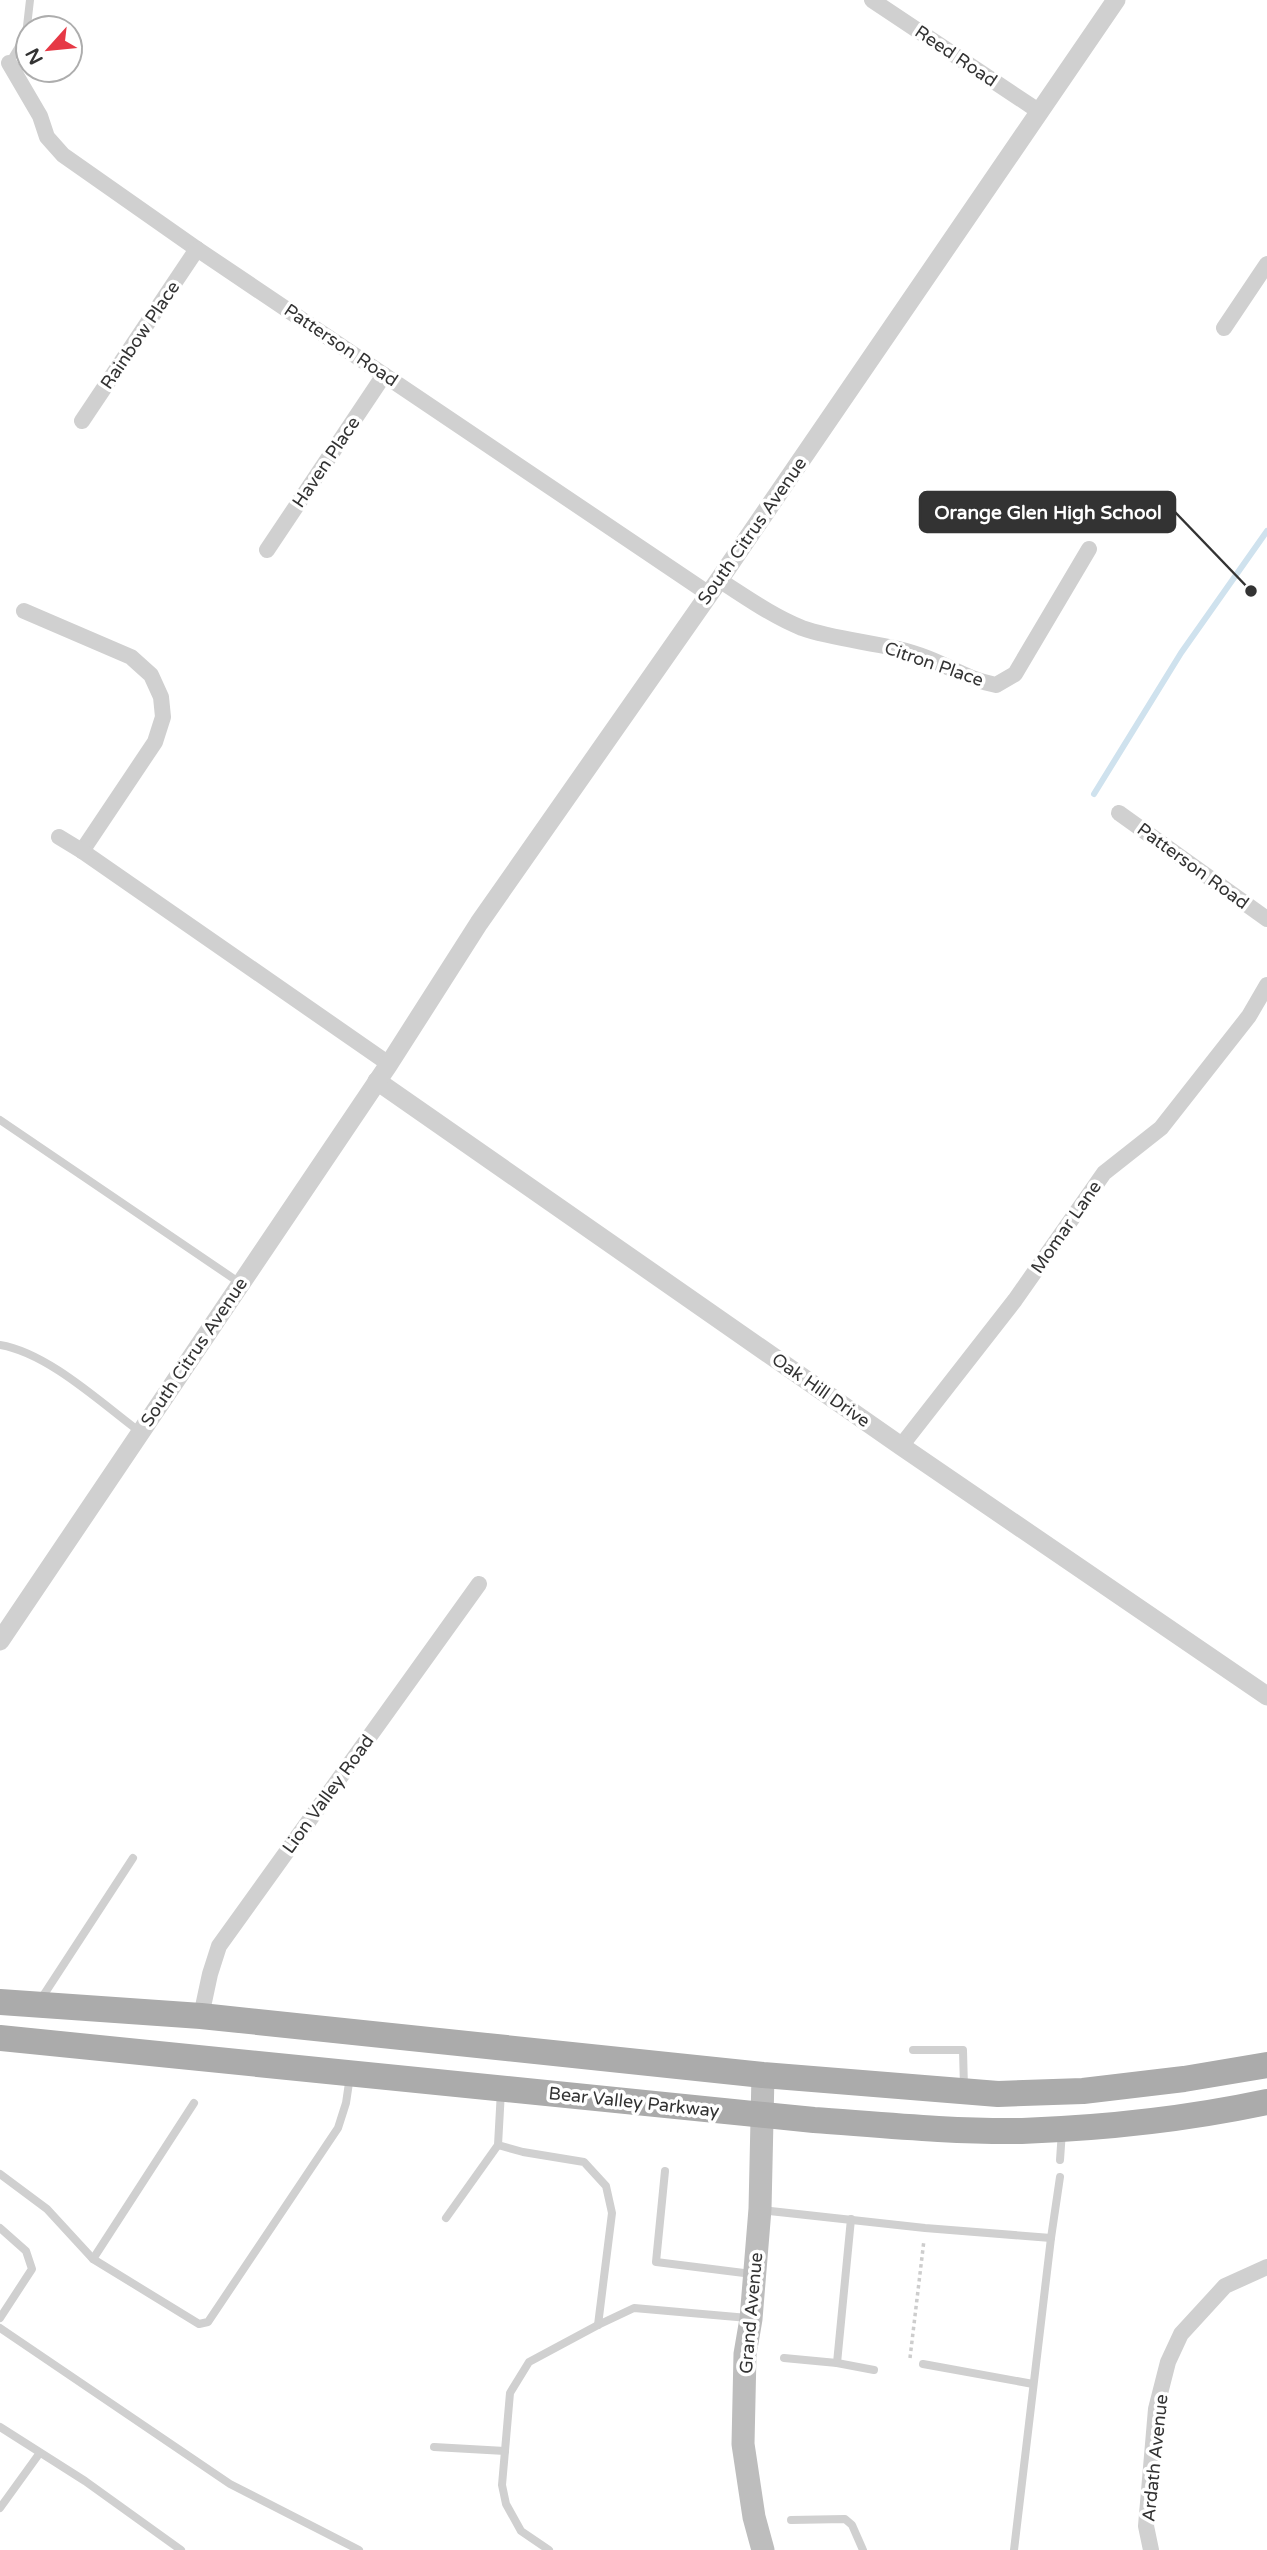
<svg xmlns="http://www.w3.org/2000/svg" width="1267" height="2550" viewBox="0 0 1267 2550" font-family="'Varela Round',sans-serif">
<rect width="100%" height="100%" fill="#fff"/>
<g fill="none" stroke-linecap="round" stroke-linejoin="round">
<polyline stroke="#cfe2ee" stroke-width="6" points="1094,794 1181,653 1267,531"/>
<polyline stroke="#cdcdcd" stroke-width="3.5" stroke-dasharray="3.5 3.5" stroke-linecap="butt" points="910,2358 924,2240"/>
<g stroke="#d0d0d0" stroke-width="8">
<polyline points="9,63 26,35 30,0"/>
<polyline points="0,1120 240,1283"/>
<path d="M0,1345C48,1353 101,1403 140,1432"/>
<polyline points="41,1999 133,1858"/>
<polyline points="913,2050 963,2050 964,2088"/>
<polyline points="498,2145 523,2152 584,2162 606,2186 612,2213 598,2325"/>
<polyline points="1060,2160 1062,2131"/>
<polyline points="665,2171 656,2262 752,2274"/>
<polyline points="0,2174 47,2209 93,2259 199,2324 208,2322 338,2128 346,2103 350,2076"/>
<polyline points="761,2210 925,2228 1051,2238"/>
<polyline points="446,2218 498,2145 501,2091"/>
<polyline points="0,2228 26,2251 32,2269 0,2318"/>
<polyline points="93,2259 194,2103"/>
<polyline points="0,2328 230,2484 359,2550"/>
<polyline points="784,2358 837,2363 874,2370"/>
<polyline points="837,2363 851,2219"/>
<polyline points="923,2364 1033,2384"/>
<polyline points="0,2427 85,2481 181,2550"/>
<polyline points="434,2447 505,2451"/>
<polyline points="0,2508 39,2454"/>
<polyline points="791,2520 845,2519 852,2525 863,2550"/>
<polyline points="549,2550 521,2531 506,2504 502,2485 510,2393 529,2362 598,2325 634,2308 748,2318"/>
<polyline points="1014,2550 1051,2238 1060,2177"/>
</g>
<g stroke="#d0d0d0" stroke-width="16">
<polyline points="872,0 1040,112"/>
<polyline points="9,63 40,116 47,137 63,155 197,249 709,594"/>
<polyline points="1224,328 1267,264"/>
<polyline points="82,421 197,249"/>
<polyline points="267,550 384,375"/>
<path d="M719,580C746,597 772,616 802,628C842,642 887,642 927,658C953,668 967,679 996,685L1015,674L1089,549"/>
<polyline points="24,611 131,657 151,675 161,697 163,717 155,742 82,851"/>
<polyline points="1119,813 1267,919"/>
<polyline points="59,837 82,851 389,1064"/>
<polyline points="901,1446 1015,1300 1104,1173 1161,1128 1249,1016 1267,985"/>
<polyline points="201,2016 210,1974 219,1946 479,1584"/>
<polyline points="1151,2550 1146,2526 1156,2409 1168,2362 1181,2334 1225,2286 1267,2267"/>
</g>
<g stroke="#d0d0d0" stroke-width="19">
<polyline points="377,1081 901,1446 1267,1696"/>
<polyline points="0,1641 389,1064 479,923 719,580 1116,0"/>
</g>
<polyline stroke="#bdbdbd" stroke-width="23" points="763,2075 760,2209 751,2319 745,2354 743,2444 754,2517 763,2550"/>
<g stroke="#ababab" stroke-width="26">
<polyline points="0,2002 201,2016 763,2075 998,2094 1083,2091 1184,2079 1267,2065"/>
<path d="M0,2038L814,2120C883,2125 953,2132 1022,2131C1105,2128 1187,2119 1267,2102"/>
</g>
</g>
<g text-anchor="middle" stroke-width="7" stroke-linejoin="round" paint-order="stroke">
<g font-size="18" fill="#333" stroke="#fff">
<text transform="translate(956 56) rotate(34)" y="6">Reed Road</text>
<text transform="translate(140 335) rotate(-56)" y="6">Rainbow Place</text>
<text transform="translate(341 345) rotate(34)" y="6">Patterson Road</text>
<text transform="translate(326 462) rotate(-56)" y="6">Haven Place</text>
<text transform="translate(752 531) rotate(-55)" y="6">South Citrus Avenue</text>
<text transform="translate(934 664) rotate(19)" y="6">Citron Place</text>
<text transform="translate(1193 866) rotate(36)" y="6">Patterson Road</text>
<text transform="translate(1066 1227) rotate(-55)" y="6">Momar Lane</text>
<text transform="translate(194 1352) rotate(-56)" y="6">South Citrus Avenue</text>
<text transform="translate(821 1390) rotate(35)" y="6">Oak Hill Drive</text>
<text transform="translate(328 1794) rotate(-54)" y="6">Lion Valley Road</text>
<text transform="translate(634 2102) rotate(6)" y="6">Bear Valley Parkway</text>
<text transform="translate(751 2313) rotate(-85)" y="6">Grand Avenue</text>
<text transform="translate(1155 2458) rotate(-84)" y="6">Ardath Avenue</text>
</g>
</g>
<path fill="none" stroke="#333" stroke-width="2.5" d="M1251 591L1175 512"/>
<circle fill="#333" stroke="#fff" stroke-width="2.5" cx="1251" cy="591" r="7"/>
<rect fill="#333" stroke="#333" stroke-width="2.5" x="920" y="492" width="255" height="40" rx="7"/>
<g font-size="19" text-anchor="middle" font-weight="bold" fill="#fff">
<text x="1048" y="519">Orange Glen High School</text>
</g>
<g transform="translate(49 49) rotate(243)"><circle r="33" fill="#ffffff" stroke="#adadad" stroke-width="2"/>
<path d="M0-5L12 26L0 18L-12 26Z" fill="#e63946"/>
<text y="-10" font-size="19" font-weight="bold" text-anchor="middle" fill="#333333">N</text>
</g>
</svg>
